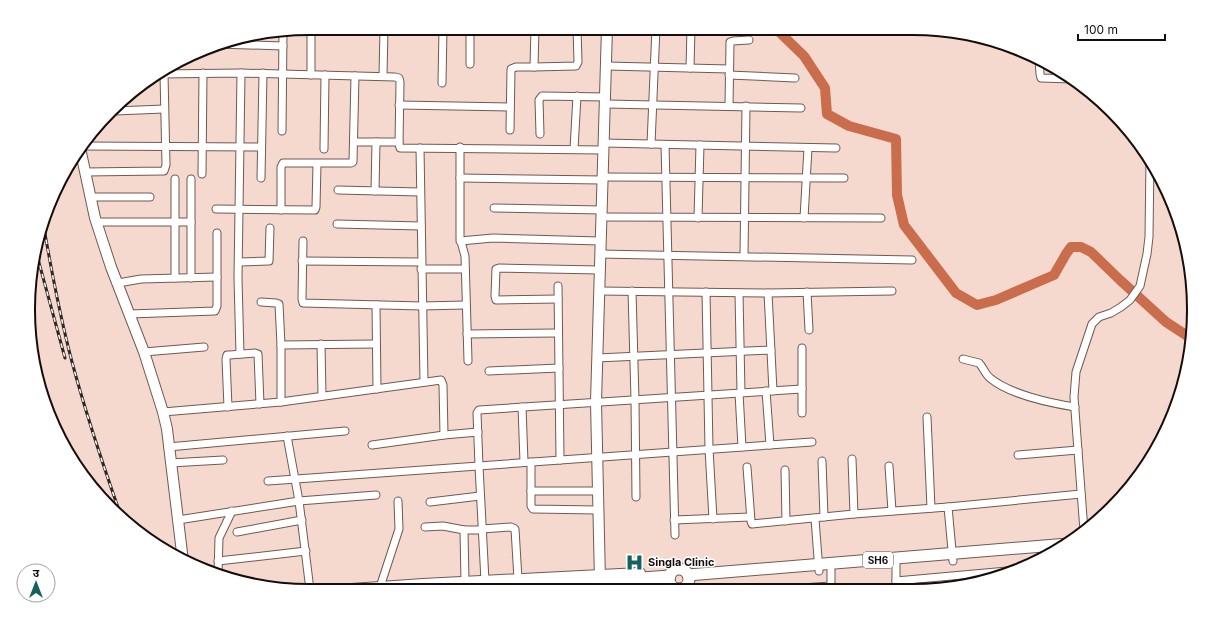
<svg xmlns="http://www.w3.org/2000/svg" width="1222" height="619" viewBox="0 0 1222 619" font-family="Inter,'Noto Sans Devanagari',sans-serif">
<rect width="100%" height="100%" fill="#f5d9cf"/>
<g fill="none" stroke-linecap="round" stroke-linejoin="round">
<polyline stroke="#c96d4d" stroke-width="10" points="775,28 804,56 825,88 827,114 849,126 896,139 897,195 904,225 956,293 977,305 996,300 1054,275 1066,254 1071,247 1081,247 1091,252 1120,280 1166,322 1192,339"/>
<defs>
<g id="street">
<polyline points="311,28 311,75"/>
<polyline points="470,28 470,64"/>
<polyline points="217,44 283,46"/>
<polyline points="1039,58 1040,74 1041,78 1072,79"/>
<polyline points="607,66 729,69"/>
<polyline points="534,67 576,66 578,62 577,28"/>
<polyline points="690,68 691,28"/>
<polyline points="160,74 241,73 395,77 399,78 400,82 399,144 400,148 604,150"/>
<polyline points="729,75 795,78"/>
<polyline points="383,76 384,28"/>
<polyline points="442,83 443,28"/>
<polyline points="137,87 145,85 157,76"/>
<polyline points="606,104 801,108"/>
<polyline points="399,105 510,107"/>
<polyline points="729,106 730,42 733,41 749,40"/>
<polyline points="115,111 164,109"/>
<polyline points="510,130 511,69 516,67 534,67 535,28"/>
<polyline points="282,131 283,32"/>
<polyline points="540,134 539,100 542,96 606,97"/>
<polyline points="354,142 399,142"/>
<polyline points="604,143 836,148"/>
<polyline points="651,144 656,28"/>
<polyline points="665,145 675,535"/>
<polyline points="82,146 261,147"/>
<polyline points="460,147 460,238 465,256 468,361"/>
<polyline points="420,148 424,382"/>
<polyline points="324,149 325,75"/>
<polyline points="574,149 577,96"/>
<polyline points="85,172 164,171 166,165 164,74"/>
<polyline points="202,174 203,73"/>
<polyline points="603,177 844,178"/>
<polyline points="261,178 263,73"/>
<polyline points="460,178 602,180"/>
<polyline points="175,179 175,278"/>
<polyline points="338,190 420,192"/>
<polyline points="375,191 376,142"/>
<polyline points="91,197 150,197"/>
<polyline points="494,208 601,210"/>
<polyline points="216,209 315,210 316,207 317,164"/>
<polyline points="281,210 281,167 283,163 351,163 353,162 355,76"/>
<polyline points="601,217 881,218"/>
<polyline points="698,218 700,145"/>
<polyline points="804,218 808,148"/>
<polyline points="97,222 191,222"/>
<polyline points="337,224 421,226"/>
<polyline points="303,241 302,299 303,303 422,306 465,305"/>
<polyline points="460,241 493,238 600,241"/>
<polyline points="600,254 912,260"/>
<polyline points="744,256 746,106"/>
<polyline points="302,261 421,262"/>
<polyline points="239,262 269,261 270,228"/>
<polyline points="421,269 465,269"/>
<polyline points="191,278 191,179"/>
<polyline points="118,283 141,279 217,277"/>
<polyline points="558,286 560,460"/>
<polyline points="599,291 768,293 892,291"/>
<polyline points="632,291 635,400 636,497"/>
<polyline points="706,292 709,449 713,519"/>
<polyline points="807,292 809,330"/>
<polyline points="739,293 741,393"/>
<polyline points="768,293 773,391"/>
<polyline points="558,299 496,300 495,296 496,269 499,268 599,270"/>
<polyline points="261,302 276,303 279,304 281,345 281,402"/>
<polyline points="376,305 377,389"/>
<polyline points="130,314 215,311 217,306 217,233"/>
<polyline points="467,334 558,333"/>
<polyline points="321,344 322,396"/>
<polyline points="281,345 376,344"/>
<polyline points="802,348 802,413"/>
<polyline points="144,352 204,347"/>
<polyline points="240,354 238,278 241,73"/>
<polyline points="597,358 771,350"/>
<path d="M963,359L979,363C983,367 985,374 990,378C1009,394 1050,403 1075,407"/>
<polyline points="489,371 559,368"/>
<polyline points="766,391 770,445"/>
<polyline points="739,393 742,447"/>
<polyline points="228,407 226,359 227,355 230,355 255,353 258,354 260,404"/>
<polyline points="522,407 524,462"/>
<polyline points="163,412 281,402 441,380 443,385 444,435"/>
<polyline points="927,417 931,508"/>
<polyline points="287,436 299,501 310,590"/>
<polyline points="372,445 444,435 478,432"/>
<polyline points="168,447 345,431"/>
<polyline points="1018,455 1078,450"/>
<polyline points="852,459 854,514"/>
<polyline points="822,461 824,517"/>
<polyline points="531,462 531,506 533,509 598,510"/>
<polyline points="170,463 223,460"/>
<polyline points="889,466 892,511"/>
<polyline points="747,467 751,521 752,524 854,514 948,507 953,561"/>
<polyline points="785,470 786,521"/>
<polyline points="268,481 812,442"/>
<polyline points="531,491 597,491"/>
<polyline points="430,502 480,496"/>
<polyline points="948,507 1081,494"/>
<polyline points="815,519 819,571"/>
<polyline points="178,520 299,501 376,495"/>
<polyline points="674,520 750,517"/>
<polyline points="425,527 443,526 464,530 482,530"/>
<polyline points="482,529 511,527 515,529 518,579"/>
<polyline points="464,530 465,582"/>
<polyline points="1084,531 1074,397 1076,372 1092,324 1099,317 1111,313 1121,307 1130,300 1140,286 1147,254 1149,237 1150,159"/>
<polyline points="237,532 302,520"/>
<polyline points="218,561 306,551"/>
<polyline points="831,570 831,589"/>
<polyline points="218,574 219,538 232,511"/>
<polyline points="485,581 479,466 477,413 479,410 802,389"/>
<polyline points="896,581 1019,570"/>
<polyline points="380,587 399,529 398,501"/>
<polyline points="786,589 831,586"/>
<polyline points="896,589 896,558"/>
<polyline points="601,590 601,589"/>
</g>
<g id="secondary">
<polyline points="80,148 95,218 111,267 144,352 163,412 167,429 183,561"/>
<polyline points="600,581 596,402 607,28"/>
<polyline points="337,590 423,584 640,573"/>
</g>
<g id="primary">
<circle cx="679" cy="579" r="10"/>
<polyline points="688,575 1068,544"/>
<polyline points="617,588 670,584"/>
<polyline points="426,590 584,582 670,576"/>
</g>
</defs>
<use href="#street" stroke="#715951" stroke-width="9"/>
<use href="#secondary" stroke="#715951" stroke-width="12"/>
<use href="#primary" stroke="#715951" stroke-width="13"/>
<use href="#street" stroke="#fff" stroke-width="7"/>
<use href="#secondary" stroke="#fff" stroke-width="10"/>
<use href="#primary" stroke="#fff" stroke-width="11"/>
<defs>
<g id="rail">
<path d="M43,222C51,269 60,316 72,362C86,414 103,465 121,516"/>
<polyline points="35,248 65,358"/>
</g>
</defs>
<use href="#rail" stroke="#312622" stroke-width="3"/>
<use href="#rail" stroke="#fff" stroke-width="1.5" stroke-dasharray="4.5" stroke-linecap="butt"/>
</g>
<defs>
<symbol id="hospital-bare" viewBox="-9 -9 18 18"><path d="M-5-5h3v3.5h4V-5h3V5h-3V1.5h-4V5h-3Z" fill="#13625e" stroke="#fff" stroke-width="2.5" paint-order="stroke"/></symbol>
</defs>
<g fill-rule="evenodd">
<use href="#hospital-bare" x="622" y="550" width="25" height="25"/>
</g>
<g text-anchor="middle" stroke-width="3" stroke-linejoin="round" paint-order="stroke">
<rect fill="#fff" stroke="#5c5654" stroke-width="1" x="863" y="552" width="30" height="16" rx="3"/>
<g font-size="10" font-weight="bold" fill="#160d0a">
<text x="878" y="564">SH6</text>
</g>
<g font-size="11" font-weight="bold" fill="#160d0a" stroke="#fff" text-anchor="start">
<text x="648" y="566">Singla Clinic</text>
</g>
</g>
<path d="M0 0H1222V619H0ZM309 35H913A274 274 0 0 1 1187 309V310A274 274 0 0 1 913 584H309A274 274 0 0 1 35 310V309A274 274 0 0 1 309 35Z" fill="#fff" fill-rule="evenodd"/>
<path fill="none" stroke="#160d0a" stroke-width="2" d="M309 35H913A274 274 0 0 1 1187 309V310A274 274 0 0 1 913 584H309A274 274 0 0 1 35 310V309A274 274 0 0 1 309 35Z"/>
<g transform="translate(36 583)"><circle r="19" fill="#ffffff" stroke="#a29e9d"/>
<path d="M0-3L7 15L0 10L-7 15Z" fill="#13625e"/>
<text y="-6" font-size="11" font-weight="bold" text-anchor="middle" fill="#160d0a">उ</text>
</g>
<path d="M1078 34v6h87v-6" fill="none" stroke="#160d0a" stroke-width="2"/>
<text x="1084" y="34" font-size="12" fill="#160d0a" stroke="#ffffff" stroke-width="3" paint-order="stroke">100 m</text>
</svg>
